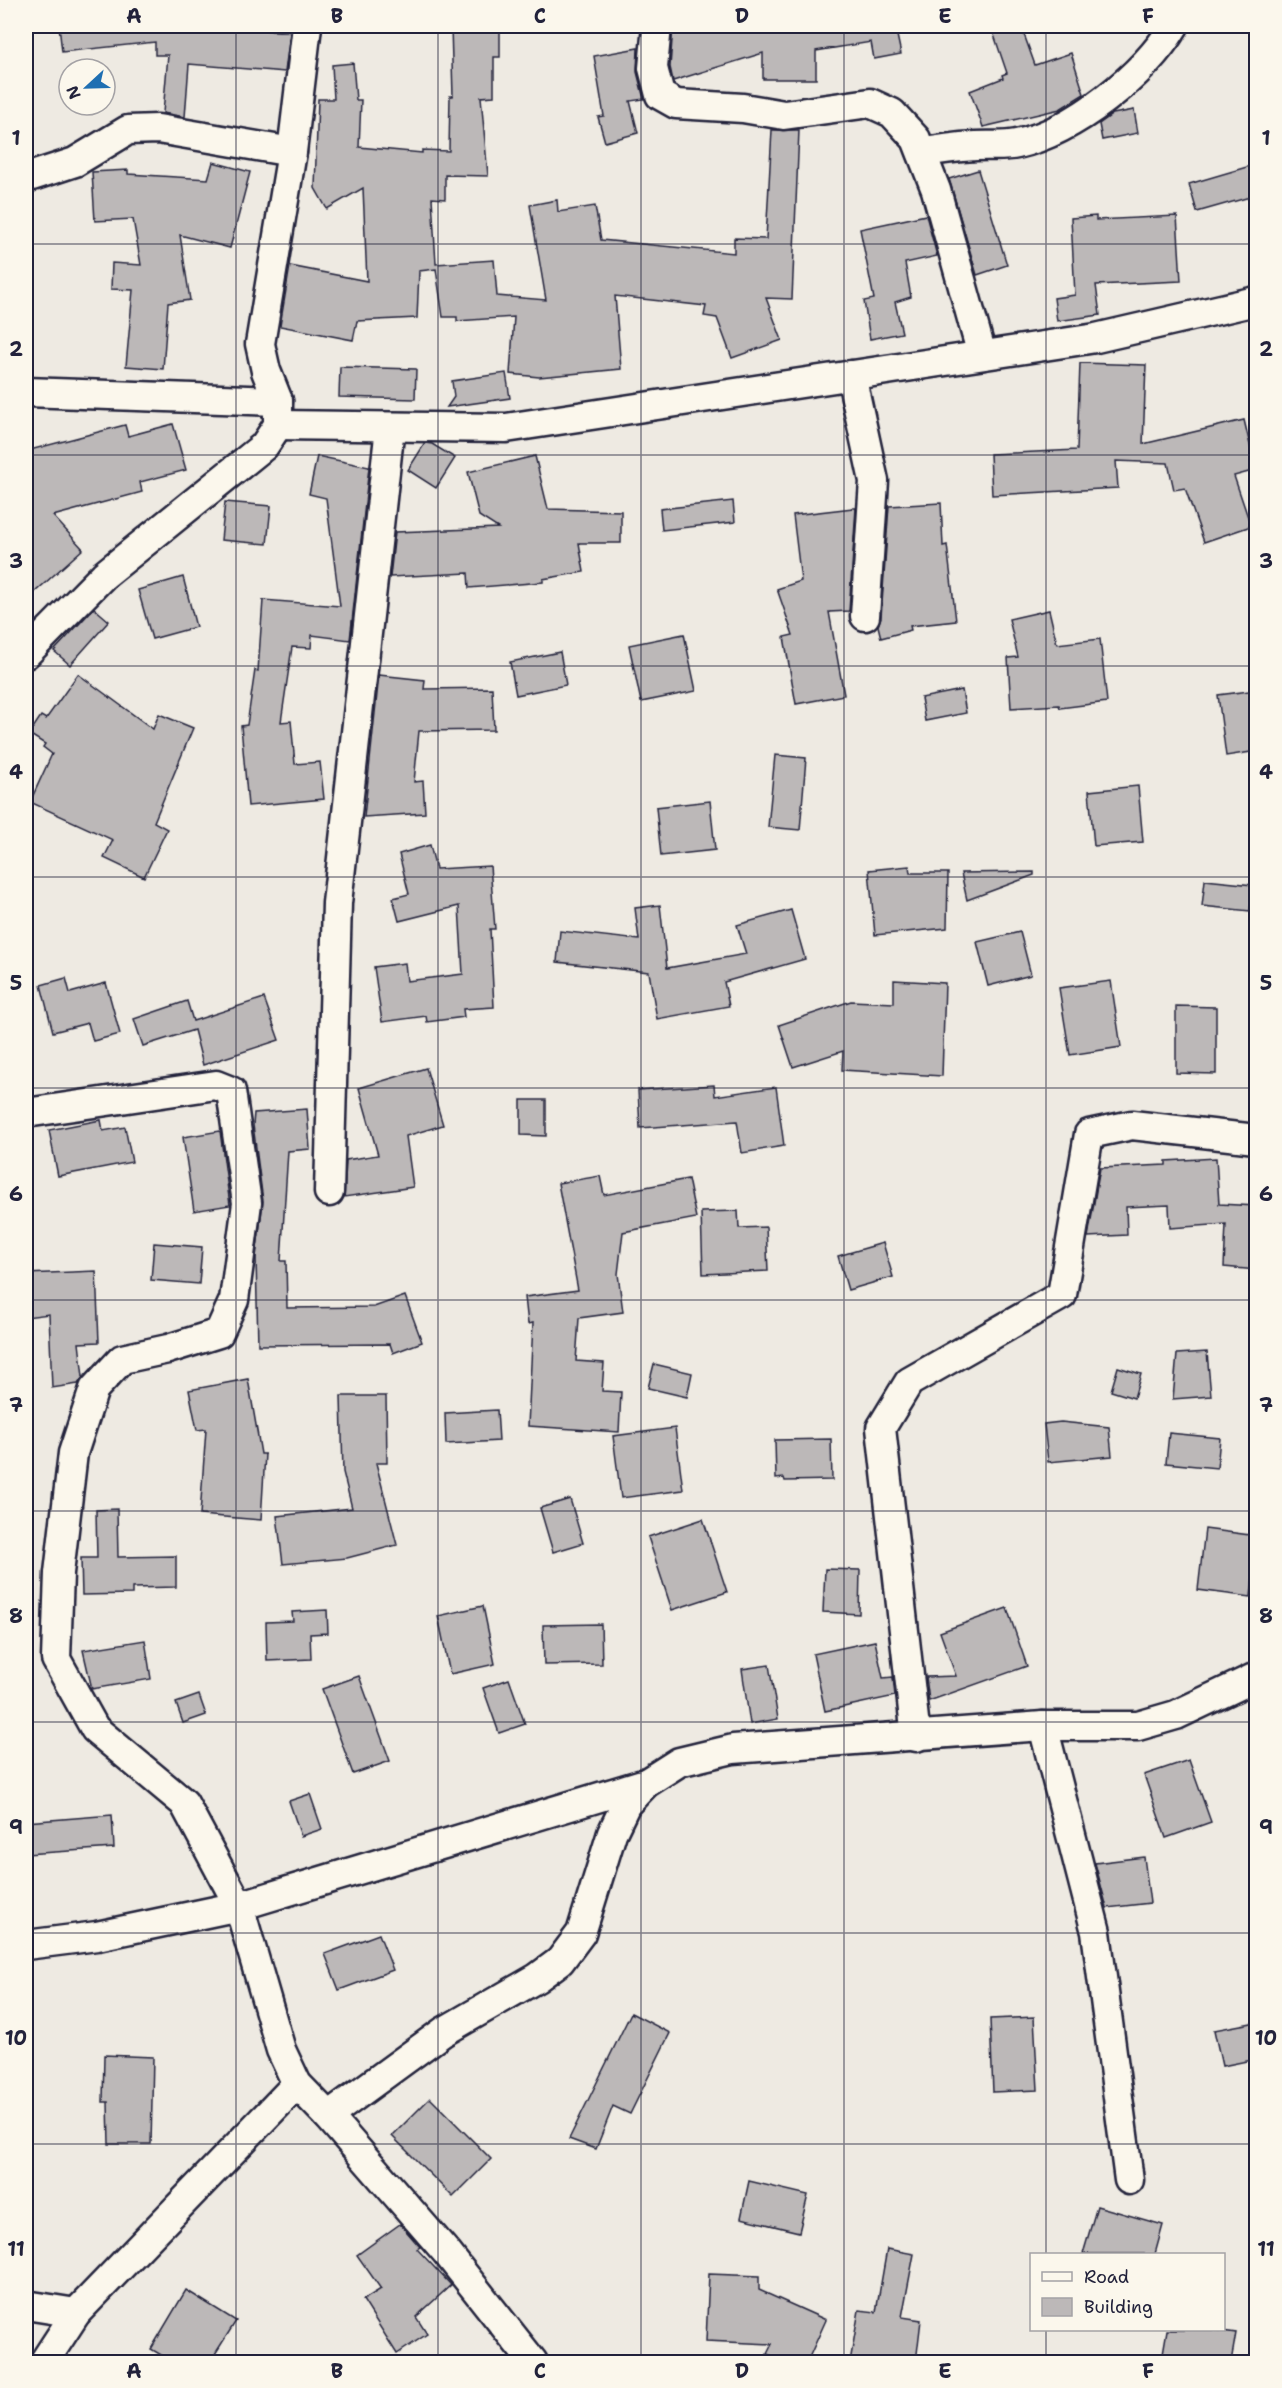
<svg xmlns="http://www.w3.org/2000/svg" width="1282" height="2388" viewBox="0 0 1282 2388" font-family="'Shantell Sans',sans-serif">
<rect width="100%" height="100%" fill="#eeeae2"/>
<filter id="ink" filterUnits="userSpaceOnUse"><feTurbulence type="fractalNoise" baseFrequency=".0167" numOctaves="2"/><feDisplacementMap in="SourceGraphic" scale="12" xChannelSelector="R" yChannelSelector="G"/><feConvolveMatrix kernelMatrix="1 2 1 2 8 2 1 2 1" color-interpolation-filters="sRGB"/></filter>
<g filter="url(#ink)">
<g fill="#bcb8b8" stroke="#22223b" stroke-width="1.5">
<polygon points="59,26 206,26 290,32 285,72 189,64 185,117 163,113 168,55 155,55 155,42 62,52"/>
<polygon points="451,26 500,26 500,57 494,57 494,96 481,97 488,176 445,175 445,199 432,198 436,264 494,260 497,296 546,300 530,205 557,200 558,212 595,206 601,240 734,253 734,238 766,239 772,130 799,130 792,299 766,298 782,340 732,358 717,318 704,316 706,306 615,296 621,369 539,377 510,374 514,317 457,321 457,317 443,317 436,269 419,271 417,318 357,321 353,340 280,326 290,266 367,281 363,188 327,209 315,188 318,99 334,99 332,65 353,63 356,100 361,100 359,147 422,153 422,150 449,151 450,96 453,96"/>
<polygon points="673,26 895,26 901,54 874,59 871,42 816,51 816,79 763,79 763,53 673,81 670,67"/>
<polygon points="991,26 1021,26 1035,65 1071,53 1084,94 1060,109 983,127 970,91 1003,78 1002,75 1007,73"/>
<polygon points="638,48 637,72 644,99 630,101 638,133 605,142 598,117 604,116 594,56"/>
<polygon points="1134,110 1138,133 1102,140 1099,124 1113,114"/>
<polygon points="213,162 250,172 230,248 180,235 190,300 168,303 163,369 126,366 133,290 111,289 112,263 141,265 133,219 95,221 92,172 128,170 128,174 208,179"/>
<polygon points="1257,164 1257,195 1197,212 1189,184"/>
<polygon points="978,170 1007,265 977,275 949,179"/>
<polygon points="926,215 937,256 905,263 911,297 895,302 902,333 870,339 864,301 874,299 860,229"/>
<polygon points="1096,216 1096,220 1177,216 1181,281 1096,285 1100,315 1057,321 1054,298 1075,295 1071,218"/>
<polygon points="1080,363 1146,365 1143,444 1244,420 1256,470 1234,476 1251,526 1204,542 1185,488 1174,490 1168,463 1116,461 1118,488 992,495 990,454 1077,450"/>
<polygon points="340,367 416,369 415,399 339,397"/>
<polygon points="506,373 510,398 447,407 454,397 452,381"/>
<polygon points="173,424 186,470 140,482 142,492 53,516 83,549 26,600 26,451 125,425 128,436"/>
<polygon points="425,443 432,444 455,458 436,488 408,470"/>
<polygon points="317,456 369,467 350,640 312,635 311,648 292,647 281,722 291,721 295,764 320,762 324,799 248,806 241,726 247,725 255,670 258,671 263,600 340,606 326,498 309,494"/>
<polygon points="535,456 548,509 621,511 621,543 579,543 584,572 543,579 543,582 469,588 468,573 390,577 395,532 498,528 479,516 468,472"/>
<polygon points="733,501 735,522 662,530 660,509"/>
<polygon points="225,502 271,506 267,544 221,540"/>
<polygon points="941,503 943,546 947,545 956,621 910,626 911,630 881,638 878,626 881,617 889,506"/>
<polygon points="853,508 856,508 849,611 829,612 844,695 796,704 784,637 793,635 777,589 801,581 793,515"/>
<polygon points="183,577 196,627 152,639 138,590"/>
<polygon points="94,608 109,621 70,665 54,651"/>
<polygon points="1049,610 1057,644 1100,639 1107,702 1060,708 1059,705 1011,708 1008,658 1018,657 1009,619"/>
<polygon points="684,634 696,691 641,702 629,645"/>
<polygon points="560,652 566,685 516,695 510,662"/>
<polygon points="78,674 153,729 159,714 193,728 154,822 167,829 144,877 104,858 113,840 30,802 52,754 43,747 45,744 29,734 41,716 46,719"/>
<polygon points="379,675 425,680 424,689 492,688 494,730 419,731 414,782 423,781 425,813 364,817"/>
<polygon points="962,690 966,713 925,721 921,698"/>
<polygon points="1257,690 1257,751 1226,756 1218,695"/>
<polygon points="775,755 806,758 800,830 768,827"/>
<polygon points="1138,786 1143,842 1094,846 1089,791"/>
<polygon points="710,801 715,850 661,856 656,807"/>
<polygon points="430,845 436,869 490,866 495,929 490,929 494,1007 463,1009 464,1017 427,1022 426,1016 382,1022 374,967 405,963 407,981 463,974 459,906 399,921 393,898 409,894 399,854"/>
<polygon points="909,866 910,873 948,873 947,928 875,935 869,870"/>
<polygon points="1034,872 1034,875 967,900 961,873"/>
<polygon points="1205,880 1253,885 1250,911 1202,906"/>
<polygon points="660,905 667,968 746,954 737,925 791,910 805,959 724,982 729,1006 657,1019 649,972 557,962 560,931 639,940 635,908"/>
<polygon points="1020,932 1031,975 988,986 977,942"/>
<polygon points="66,978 70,993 106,983 120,1034 93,1041 88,1023 53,1032 41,985"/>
<polygon points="894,980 945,983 942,1076 842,1070 843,1051 793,1067 779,1025 851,1001 894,1003"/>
<polygon points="1111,981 1121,1047 1070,1055 1059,988"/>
<polygon points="264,998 279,1040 203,1065 194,1030 143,1046 134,1019 187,1001 193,1021"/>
<polygon points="1176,1006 1216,1007 1216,1074 1176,1073"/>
<polygon points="426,1068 443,1125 406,1136 413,1187 344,1197 346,1160 378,1155 359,1088"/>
<polygon points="714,1085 715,1096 776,1087 784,1146 742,1153 737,1121 640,1128 638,1090"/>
<polygon points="521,1100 546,1100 546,1136 521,1135"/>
<polygon points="307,1109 310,1149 288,1151 281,1261 286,1261 287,1308 374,1307 405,1296 422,1342 393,1353 390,1344 258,1345 256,1257 263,1201 253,1125 254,1113"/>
<polygon points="101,1120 103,1131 125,1127 132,1162 58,1176 49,1130"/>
<polygon points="220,1131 230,1205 194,1211 183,1137"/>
<polygon points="1216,1158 1219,1204 1257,1206 1257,1270 1224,1267 1226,1224 1170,1228 1169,1205 1126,1207 1127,1235 1088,1237 1100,1168 1166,1165 1166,1161"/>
<polygon points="600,1176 604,1195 688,1179 696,1218 623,1232 618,1274 623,1312 579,1318 576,1361 604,1363 602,1391 621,1392 619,1432 528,1426 533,1323 528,1324 525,1297 578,1290 558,1183"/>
<polygon points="738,1211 739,1228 766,1227 768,1271 703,1274 701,1212"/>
<polygon points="154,1243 202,1247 199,1284 151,1280"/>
<polygon points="883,1243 893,1277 848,1290 838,1256"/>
<polygon points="96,1271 99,1342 79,1343 83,1377 78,1384 52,1388 49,1314 26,1317 26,1274"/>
<polygon points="1207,1352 1211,1396 1173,1399 1177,1354"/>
<polygon points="654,1364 692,1373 687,1397 648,1388"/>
<polygon points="1118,1367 1141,1374 1134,1398 1111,1391"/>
<polygon points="248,1379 261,1454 265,1454 261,1520 200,1515 206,1429 197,1430 189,1390"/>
<polygon points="341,1396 386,1396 387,1463 376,1463 397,1545 347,1558 283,1564 277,1516 352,1508 343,1472"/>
<polygon points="497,1410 499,1441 446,1444 445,1413"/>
<polygon points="1061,1422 1109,1427 1112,1456 1048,1462 1044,1424"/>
<polygon points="675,1428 683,1490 621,1498 613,1436"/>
<polygon points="1169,1433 1220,1438 1217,1468 1166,1463"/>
<polygon points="831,1439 832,1480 785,1481 784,1478 776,1479 775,1440"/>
<polygon points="570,1499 583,1543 553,1552 540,1508"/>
<polygon points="117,1509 118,1557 176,1556 176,1587 132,1588 132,1594 82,1595 81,1558 97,1558 96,1510"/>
<polygon points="703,1519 727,1592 672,1610 648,1537"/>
<polygon points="1205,1529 1257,1536 1251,1597 1198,1590"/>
<polygon points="825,1569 860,1570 859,1614 823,1612"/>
<polygon points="483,1606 495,1664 450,1674 438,1616"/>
<polygon points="1007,1608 1027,1666 929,1701 926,1677 956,1676 940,1632"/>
<polygon points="327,1610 328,1633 310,1634 311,1659 267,1661 266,1622 293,1621 292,1612"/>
<polygon points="601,1624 602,1664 544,1665 543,1625"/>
<polygon points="145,1640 151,1679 92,1689 83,1650"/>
<polygon points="875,1641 883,1678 893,1677 895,1696 825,1711 813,1654"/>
<polygon points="769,1665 778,1719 750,1724 742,1669"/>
<polygon points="359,1676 390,1761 353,1774 322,1689"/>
<polygon points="509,1679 525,1724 499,1733 483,1688"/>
<polygon points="199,1695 206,1715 183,1723 176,1703"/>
<polygon points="1189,1760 1211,1822 1166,1838 1144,1775"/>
<polygon points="310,1794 322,1829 301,1836 289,1801"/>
<polygon points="112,1815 114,1848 26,1854 26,1822"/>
<polygon points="1144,1857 1150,1903 1107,1908 1095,1863"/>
<polygon points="379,1934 393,1970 339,1990 325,1954"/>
<polygon points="631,2013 670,2033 630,2114 613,2106 596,2149 569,2139"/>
<polygon points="1034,2017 1038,2090 993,2092 990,2019"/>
<polygon points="1257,2022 1257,2059 1222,2066 1214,2030"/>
<polygon points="104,2055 153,2057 151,2144 109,2144 108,2102 103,2102"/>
<polygon points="430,2098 491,2159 453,2197 392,2136"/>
<polygon points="749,2181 808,2195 799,2232 741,2218"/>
<polygon points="1097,2206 1163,2225 1155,2254 1083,2254"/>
<polygon points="400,2224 420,2247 417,2249 451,2285 416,2317 427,2334 397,2354 363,2300 381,2289 357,2255"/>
<polygon points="887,2249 914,2254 902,2317 921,2320 916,2362 850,2362 859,2310 876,2312"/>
<polygon points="709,2274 759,2276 759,2290 826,2320 807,2362 787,2362 767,2354 772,2344 706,2341"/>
<polygon points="186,2290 236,2321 210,2362 173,2362 151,2349"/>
<polygon points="1167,2330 1215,2330 1236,2333 1231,2362 1183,2362 1162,2359"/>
</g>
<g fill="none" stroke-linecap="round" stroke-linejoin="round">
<defs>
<g id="minor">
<polyline points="657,26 653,68 660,95 676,104 743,108 784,115 870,103 892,113 916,139 936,190 982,355"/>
<path d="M922,153C940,149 958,147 976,146C990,145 1004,147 1017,144C1075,131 1144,75 1174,26"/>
<polyline points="26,178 75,162 128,130 158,129 292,152"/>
<polyline points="851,375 874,481 865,616"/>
<polyline points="26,392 278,401"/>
<polyline points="278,425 506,428 1096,338 1256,301"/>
<polyline points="26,654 104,575 264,446 278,425 278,401 266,371 260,344 292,152 307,26"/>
<polyline points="26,1113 216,1085 231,1091 247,1203 234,1300 219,1333 168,1349 122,1359 94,1389 73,1453 59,1573 56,1659 95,1729 184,1803 239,1906 281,2050 297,2084 328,2116 447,2253 533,2362"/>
<polyline points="329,1192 337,903 390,427"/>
<polyline points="1043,1726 1096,1932 1129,2180"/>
<polyline points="916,1737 881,1428 909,1382 1062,1295 1089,1134 1132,1125 1256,1139"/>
<polyline points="26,1945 97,1936 239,1906 646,1783"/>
<polyline points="328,2116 443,2032 537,1978 560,1961 581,1933 612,1833 626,1804 646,1783 679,1762 733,1749 1043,1726 1138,1726 1176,1715 1256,1677"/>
<polyline points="26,2305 76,2313"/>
<polyline points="44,2362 76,2313 297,2084"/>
</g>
</defs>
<use href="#minor" stroke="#22223b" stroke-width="33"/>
<use href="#minor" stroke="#fbf7ec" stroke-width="28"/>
</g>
</g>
<path fill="none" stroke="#22223b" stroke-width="1.5" stroke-opacity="0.55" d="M236,26V2362M438,26V2362M641,26V2362M844,26V2362M1046,26V2254M26,244H1256M26,455H1256M26,666H1256M26,877H1256M26,1088H1256M26,1300H1256M26,1511H1256M26,1722H1256M26,1933H1256M26,2144H1256M1046,2330V2362"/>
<rect width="1282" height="2388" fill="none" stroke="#fbf7ec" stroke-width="66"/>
<rect x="1030" y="2253" width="195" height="78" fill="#fbf7ec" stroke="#a4a2a5" stroke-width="1.5"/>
<rect x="1042" y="2272" width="30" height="9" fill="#fbf7ec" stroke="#a4a2a5" stroke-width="1.5"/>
<text x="1084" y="2283" font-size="18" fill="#22223b">Road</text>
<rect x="1042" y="2298" width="30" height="18" fill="#bcb8b8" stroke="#a4a2a5" stroke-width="1.5"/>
<text x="1084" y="2313" font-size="18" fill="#22223b">Building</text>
<g transform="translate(87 87) rotate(248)"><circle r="28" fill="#fbf7ec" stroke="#a4a2a5" stroke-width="1.5"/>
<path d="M0-4.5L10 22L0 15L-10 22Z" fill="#1f6fb2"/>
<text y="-9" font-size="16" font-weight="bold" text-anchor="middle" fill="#22223b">N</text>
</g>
<rect x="33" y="33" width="1216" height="2322" fill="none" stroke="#22223b" stroke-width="2"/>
<g font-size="20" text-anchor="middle" font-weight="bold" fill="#22223b">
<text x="134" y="23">A</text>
<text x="337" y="23">B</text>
<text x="540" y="23">C</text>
<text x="742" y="23">D</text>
<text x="945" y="23">E</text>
<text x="1148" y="23">F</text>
<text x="16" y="145">1</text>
<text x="1266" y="145">1</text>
<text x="16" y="356">2</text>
<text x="1266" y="356">2</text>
<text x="16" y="568">3</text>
<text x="1266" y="568">3</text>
<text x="16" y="779">4</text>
<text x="1266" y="779">4</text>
<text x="16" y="990">5</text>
<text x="1266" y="990">5</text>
<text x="16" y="1201">6</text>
<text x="1266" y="1201">6</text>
<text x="16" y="1412">7</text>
<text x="1266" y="1412">7</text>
<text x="16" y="1623">8</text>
<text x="1266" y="1623">8</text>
<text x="16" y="1834">9</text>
<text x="1266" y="1834">9</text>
<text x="16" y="2045">10</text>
<text x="1266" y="2045">10</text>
<text x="16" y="2256">11</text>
<text x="1266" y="2256">11</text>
<text x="134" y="2378">A</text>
<text x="337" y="2378">B</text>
<text x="540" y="2378">C</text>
<text x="742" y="2378">D</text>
<text x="945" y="2378">E</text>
<text x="1148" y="2378">F</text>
</g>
</svg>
